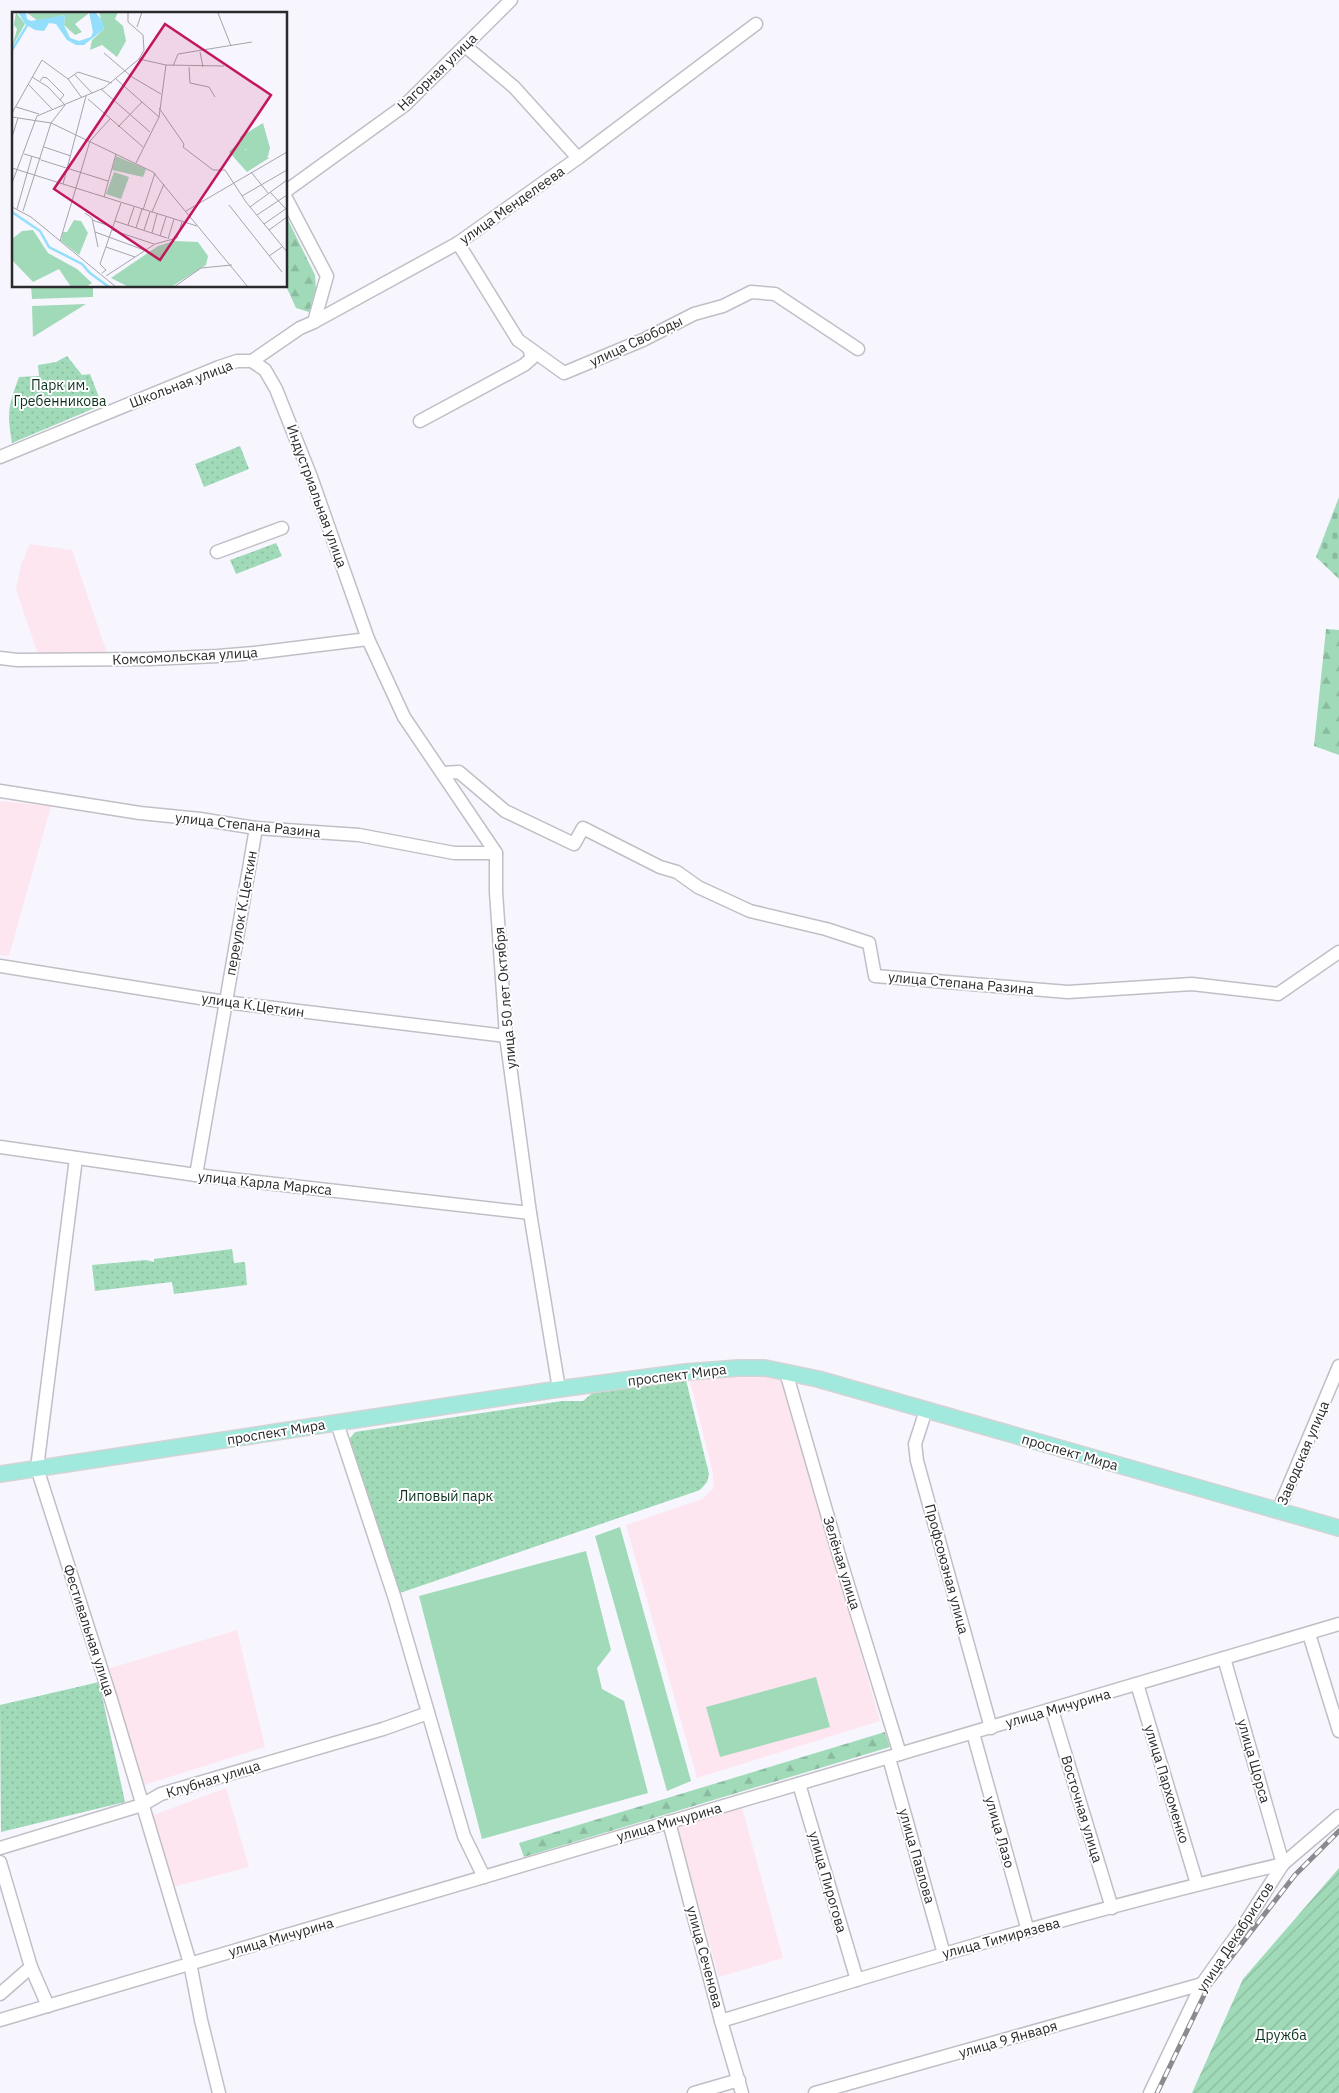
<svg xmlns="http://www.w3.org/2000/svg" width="1339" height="2093" viewBox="0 0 1339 2093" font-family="'IBM Plex Sans',sans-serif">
<defs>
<pattern id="forest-firs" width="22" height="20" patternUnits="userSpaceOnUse" patternTransform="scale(1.25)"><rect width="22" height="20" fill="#a0dab8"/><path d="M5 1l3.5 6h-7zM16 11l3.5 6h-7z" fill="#8abb9e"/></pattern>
<pattern id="cemetery-stones" width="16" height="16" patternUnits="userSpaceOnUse" patternTransform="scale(1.25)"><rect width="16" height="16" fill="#a0dab8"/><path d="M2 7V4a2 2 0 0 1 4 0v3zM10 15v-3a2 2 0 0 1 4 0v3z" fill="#8abb9e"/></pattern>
<pattern id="park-dots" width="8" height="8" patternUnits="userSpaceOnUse" patternTransform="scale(1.25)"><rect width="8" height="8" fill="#a0dab8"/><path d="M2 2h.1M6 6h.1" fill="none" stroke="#8abb9e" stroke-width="1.8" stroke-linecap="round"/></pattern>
<pattern id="garden-furrows" width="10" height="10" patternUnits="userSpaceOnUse" patternTransform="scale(1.25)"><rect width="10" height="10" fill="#a0dab8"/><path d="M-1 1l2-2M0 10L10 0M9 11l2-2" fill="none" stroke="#8abb9e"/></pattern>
</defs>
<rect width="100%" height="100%" fill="#f7f6fe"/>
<g fill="#fee6f1">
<polygon points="30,544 72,550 107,653 38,654 16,590 21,564"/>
<polygon points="0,801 51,806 9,956 0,955"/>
<polygon points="736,1372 782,1376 880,1721 697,1778 626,1525 702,1499 714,1488 712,1469 689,1377"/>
<polygon points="237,1630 265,1747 141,1786 107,1669"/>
<polygon points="226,1788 249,1867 173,1887 151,1816"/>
<polygon points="742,1807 783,1958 719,1977 677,1826"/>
</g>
<g fill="#a0dab8">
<polygon points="31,286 93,286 93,297 32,299"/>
<polygon points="86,304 33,337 32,306"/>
<polygon points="620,1527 691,1781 667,1791 595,1536"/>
<polygon points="586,1551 611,1650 597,1668 602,1689 624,1701 648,1793 482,1839 419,1596"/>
<polygon points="816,1677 830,1727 720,1757 706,1707"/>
</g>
<g fill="url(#forest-firs)">
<polygon points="286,216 315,275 316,289 309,312 296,308 286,286"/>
<polygon points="1326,629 1339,630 1339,755 1314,746"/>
<polygon points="885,1732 890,1747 524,1857 519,1843"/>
</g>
<polygon fill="url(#cemetery-stones)" points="1339,497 1339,579 1316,557"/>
<g fill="url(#park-dots)">
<path d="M67,356L82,375L90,374L102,405L12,443C7,411 8,407 19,377L39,376L38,365L56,362Z"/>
<polygon points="240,446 249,469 204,487 195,464"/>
<polygon points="276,543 282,556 236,574 230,560"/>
<polygon points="232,1249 234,1263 245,1262 247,1285 174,1294 172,1282 95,1291 92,1265 146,1260 154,1262 154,1259"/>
<polygon points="685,1376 709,1474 707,1482 700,1490 397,1594 347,1442 355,1432 562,1401 583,1401 597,1389"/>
<polygon points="99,1682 125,1802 1,1832 0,1705"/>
</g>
<polygon fill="url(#garden-furrows)" points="1339,1868 1339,2093 1192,2093 1243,1979"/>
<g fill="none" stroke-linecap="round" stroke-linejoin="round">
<defs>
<g id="minor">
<polyline points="465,46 514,87 578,158"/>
<polyline points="286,191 405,105 511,0"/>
<polyline points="286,198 327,276 314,322"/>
<polyline points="458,243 518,340 564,373 643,340 694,314 723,306 751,292 775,294 858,349"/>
<polyline points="252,361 265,370 276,389 311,477 368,639 404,717 496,853 496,892 506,1036 530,1213 559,1389"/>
<polyline points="252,361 300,328 314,322 458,243 578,158 756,24"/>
<polyline points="420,421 524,365 532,358 529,348"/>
<polyline points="0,457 219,367 237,361 252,361"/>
<polyline points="217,552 282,528"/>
<polyline points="0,658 17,660 149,659 218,656 254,653 368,639"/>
<polyline points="443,773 459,772 505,811 574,844 583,828 660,867 677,872 698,887 750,911 826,929 869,943 875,976 1068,992 1192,984 1278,994 1339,952"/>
<polyline points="0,791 140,813 200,819 256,828 359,835 454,853 496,853"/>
<polyline points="0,966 225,1002 506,1036"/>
<polyline points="0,1147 196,1175 530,1213"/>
<polyline points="76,1158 37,1468 110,1696 190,1963 201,2020 219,2093"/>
<polyline points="196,1175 256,828"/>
<polyline points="786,1372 841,1562 900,1754"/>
<polyline points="926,1410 915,1444 917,1461 991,1728"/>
<polyline points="337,1423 395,1599 464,1836 484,1877"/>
<polyline points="1278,1511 1339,1366"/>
<polyline points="1309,1634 1339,1731"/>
<polyline points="1224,1658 1283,1864"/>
<polyline points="1137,1684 1197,1884"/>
<polyline points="1052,1710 1112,1908"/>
<polyline points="973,1733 1028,1931"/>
<polyline points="889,1758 944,1954"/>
<polyline points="799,1784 857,1980"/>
<polyline points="669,1822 721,2021 742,2093"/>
<polyline points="0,1848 142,1805 161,1794 383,1729 428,1713"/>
<polyline points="0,1862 31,1967 48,2006"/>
<polyline points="0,1994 31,1967"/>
<polyline points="0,2020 1339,1624"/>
<path d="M721,2021C907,1964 1094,1908 1283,1864"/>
<polyline points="694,2093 739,2080"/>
<polyline points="815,2093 1202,1984"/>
<polyline points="1150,2093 1202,1984 1244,1925 1283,1864 1339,1816"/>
</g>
<polyline id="major" points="0,1474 559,1389 686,1372 738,1368 765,1368 818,1379 1339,1528"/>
</defs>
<use href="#minor" stroke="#c0bfc6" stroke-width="15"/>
<use href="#major" stroke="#d4d4d5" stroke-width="18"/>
<use href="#minor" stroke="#fff" stroke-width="12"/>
<use href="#major" stroke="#a0e9dc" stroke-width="15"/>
<defs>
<polyline id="rail" points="1157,2093 1208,1987 1295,1875 1339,1831"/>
</defs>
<use href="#rail" stroke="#8b8b8f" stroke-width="5"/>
<use href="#rail" stroke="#fff" stroke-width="3" stroke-dasharray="9" stroke-linecap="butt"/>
</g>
<g text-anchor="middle" stroke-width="4" stroke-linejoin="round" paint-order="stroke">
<g font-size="14" fill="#2a2a2c" stroke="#fff">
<text transform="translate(437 72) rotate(-44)" y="5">Нагорная улица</text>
<text transform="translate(512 205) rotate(-35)" y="5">улица Менделеева</text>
<text transform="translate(636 341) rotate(-25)" y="5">улица Свободы</text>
<text transform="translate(181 384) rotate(-21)" y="5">Школьная улица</text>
<text transform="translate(317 496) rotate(70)" y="5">Индустриальная улица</text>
<text transform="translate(185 656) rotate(-3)" y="5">Комсомольская улица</text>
<text transform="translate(248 825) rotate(6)" y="5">улица Степана Разина</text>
<text transform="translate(241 913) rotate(-80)" y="5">переулок К.Цеткин</text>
<text transform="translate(961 983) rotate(5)" y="5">улица Степана Разина</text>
<text transform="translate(505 998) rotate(-95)" y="5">улица 50 лет Октября</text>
<text transform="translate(253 1005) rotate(8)" y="5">улица К.Цеткин</text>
<text transform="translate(265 1183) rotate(6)" y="5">улица Карла Маркса</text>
<text transform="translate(677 1375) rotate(-7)" y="5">проспект Мира</text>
<text transform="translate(276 1432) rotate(-9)" y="5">проспект Мира</text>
<text transform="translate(1070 1452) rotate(16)" y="5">проспект Мира</text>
<text transform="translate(1303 1453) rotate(-67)" y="5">Заводская улица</text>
<text transform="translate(842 1563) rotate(73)" y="5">Зелёная улица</text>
<text transform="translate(947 1569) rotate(75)" y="5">Профсоюзная улица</text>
<text transform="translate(89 1630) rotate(72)" y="5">Фестивальная улица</text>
<text transform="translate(1058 1708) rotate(-16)" y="5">улица Мичурина</text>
<text transform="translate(1254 1761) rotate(74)" y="5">улица Щорса</text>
<text transform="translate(213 1779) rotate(-17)" y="5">Клубная улица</text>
<text transform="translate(1167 1784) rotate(73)" y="5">улица Пархоменко</text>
<text transform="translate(1082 1809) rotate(73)" y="5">Восточная улица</text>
<text transform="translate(669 1822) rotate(-16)" y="5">улица Мичурина</text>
<text transform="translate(1000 1832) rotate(74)" y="5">улица Лазо</text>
<text transform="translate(917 1856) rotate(74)" y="5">улица Павлова</text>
<text transform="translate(828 1882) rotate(74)" y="5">улица Пирогова</text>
<text transform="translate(281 1937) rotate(-16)" y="5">улица Мичурина</text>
<text transform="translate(1235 1937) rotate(-57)" y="5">улица Декабристов</text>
<text transform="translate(1001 1938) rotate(-15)" y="5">улица Тимирязева</text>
<text transform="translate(705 1957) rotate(75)" y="5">улица Сеченова</text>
<text transform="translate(1008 2039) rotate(-16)" y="5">улица 9 Января</text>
</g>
<g font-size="14" fill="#0c321f" stroke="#fff">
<text x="60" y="390">Парк им.<tspan x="60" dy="16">Гребенникова</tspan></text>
<text x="446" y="1501">Липовый парк</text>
<text x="1281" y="2040">Дружба</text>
</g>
</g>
<g transform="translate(12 12)">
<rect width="275" height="275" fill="#f7f6fe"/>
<path d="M102,160L117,165L109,187L94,182Z" fill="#a0dab8"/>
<path d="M4,0L13,12L0,35L5,17L2,13ZM14,0H75L76,2L63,12L70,20L63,23L52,13L53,3L26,9ZM87,0H106L103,7L111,14L114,29L105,45L90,33L78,38L80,28L92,17ZM225,132L232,138H245L257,146L235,160L217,140ZM62,208L69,209L76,221L67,243L49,229L51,220H55Z" fill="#a0dab8"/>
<path d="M251,111L258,136L256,144L245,152L234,137L228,141L223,135L229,130L228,125Z" fill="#a0dab8"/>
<path d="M104,144L134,157L131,165L100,158Z" fill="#a0dab8"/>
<path d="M21,218L36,241L65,257L80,271L74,275H59L47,257L21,270L0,248V227L10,219ZM162,229L186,230L196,244L194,253L159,275H117L99,266L146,234Z" fill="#a0dab8"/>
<path d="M6,0H14L15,7L19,9L53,3L52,13L58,26L67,29L79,25L81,20L77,0H83L90,8L92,17L72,33H64L55,28L44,12L37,11L32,19L23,18L13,12Z" fill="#93defb"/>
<path fill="none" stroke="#93defb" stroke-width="2.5" d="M0,38L16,12M0,200L28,219L37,235L70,252L78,261L97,275"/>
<path fill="none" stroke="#a5a4aa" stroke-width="1" d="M206,1L219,34M125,15L130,0M188,40L191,55M92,41L120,65L149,82M127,47L154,53L212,54M161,54L166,42L240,30M177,55L178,71L197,75L203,85M62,62L80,81M56,67L66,60L100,71M104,67L147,105M28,69L31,65L35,66L52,83L48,88M16,72L40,97M89,77L138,120M76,87L131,135M4,95L27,102M147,96L172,132L171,135L201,158H213L234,190L275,240M0,101L30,48L56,67L70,86M0,105L39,111L141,160L236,275M106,115L130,90M0,125L6,106M32,135L59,144M12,142L29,147M29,148L96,169M124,151L147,105L154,53M0,156L185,214M239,160L256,181M0,171L25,104L92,76L127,47L132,38L131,23L116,10V0M51,172L74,84M258,180L275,198M230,184L275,158M92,185L104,142M217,193L270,260M0,195L19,205L104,275M238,195L275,168M5,197L20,144M131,198L143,161M11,199L39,111L53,93L36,75L20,65M174,199L275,140M140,200L152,172M73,201L80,206L86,235M245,203L275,183M80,208L101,215M103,209L155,226M252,212L275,196M116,213L122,195M124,216L130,197M100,218L142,232M132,218L138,200M257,218L275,205M83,220L132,238M140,221L145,202M148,224L154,205M156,227L162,207M48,229L78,129L98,107M94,235L123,245M257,244L270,235M90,261L94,258L88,252L109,191M94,264L143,232L165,226L170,210M162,275L189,256L220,253"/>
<path fill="#c2185b" fill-opacity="0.15" stroke="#c2185b" stroke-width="2.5" d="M153,12L259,83L148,248L42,177Z"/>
<rect width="275" height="275" fill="none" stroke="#2a2a2c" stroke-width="2.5"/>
</g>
</svg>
